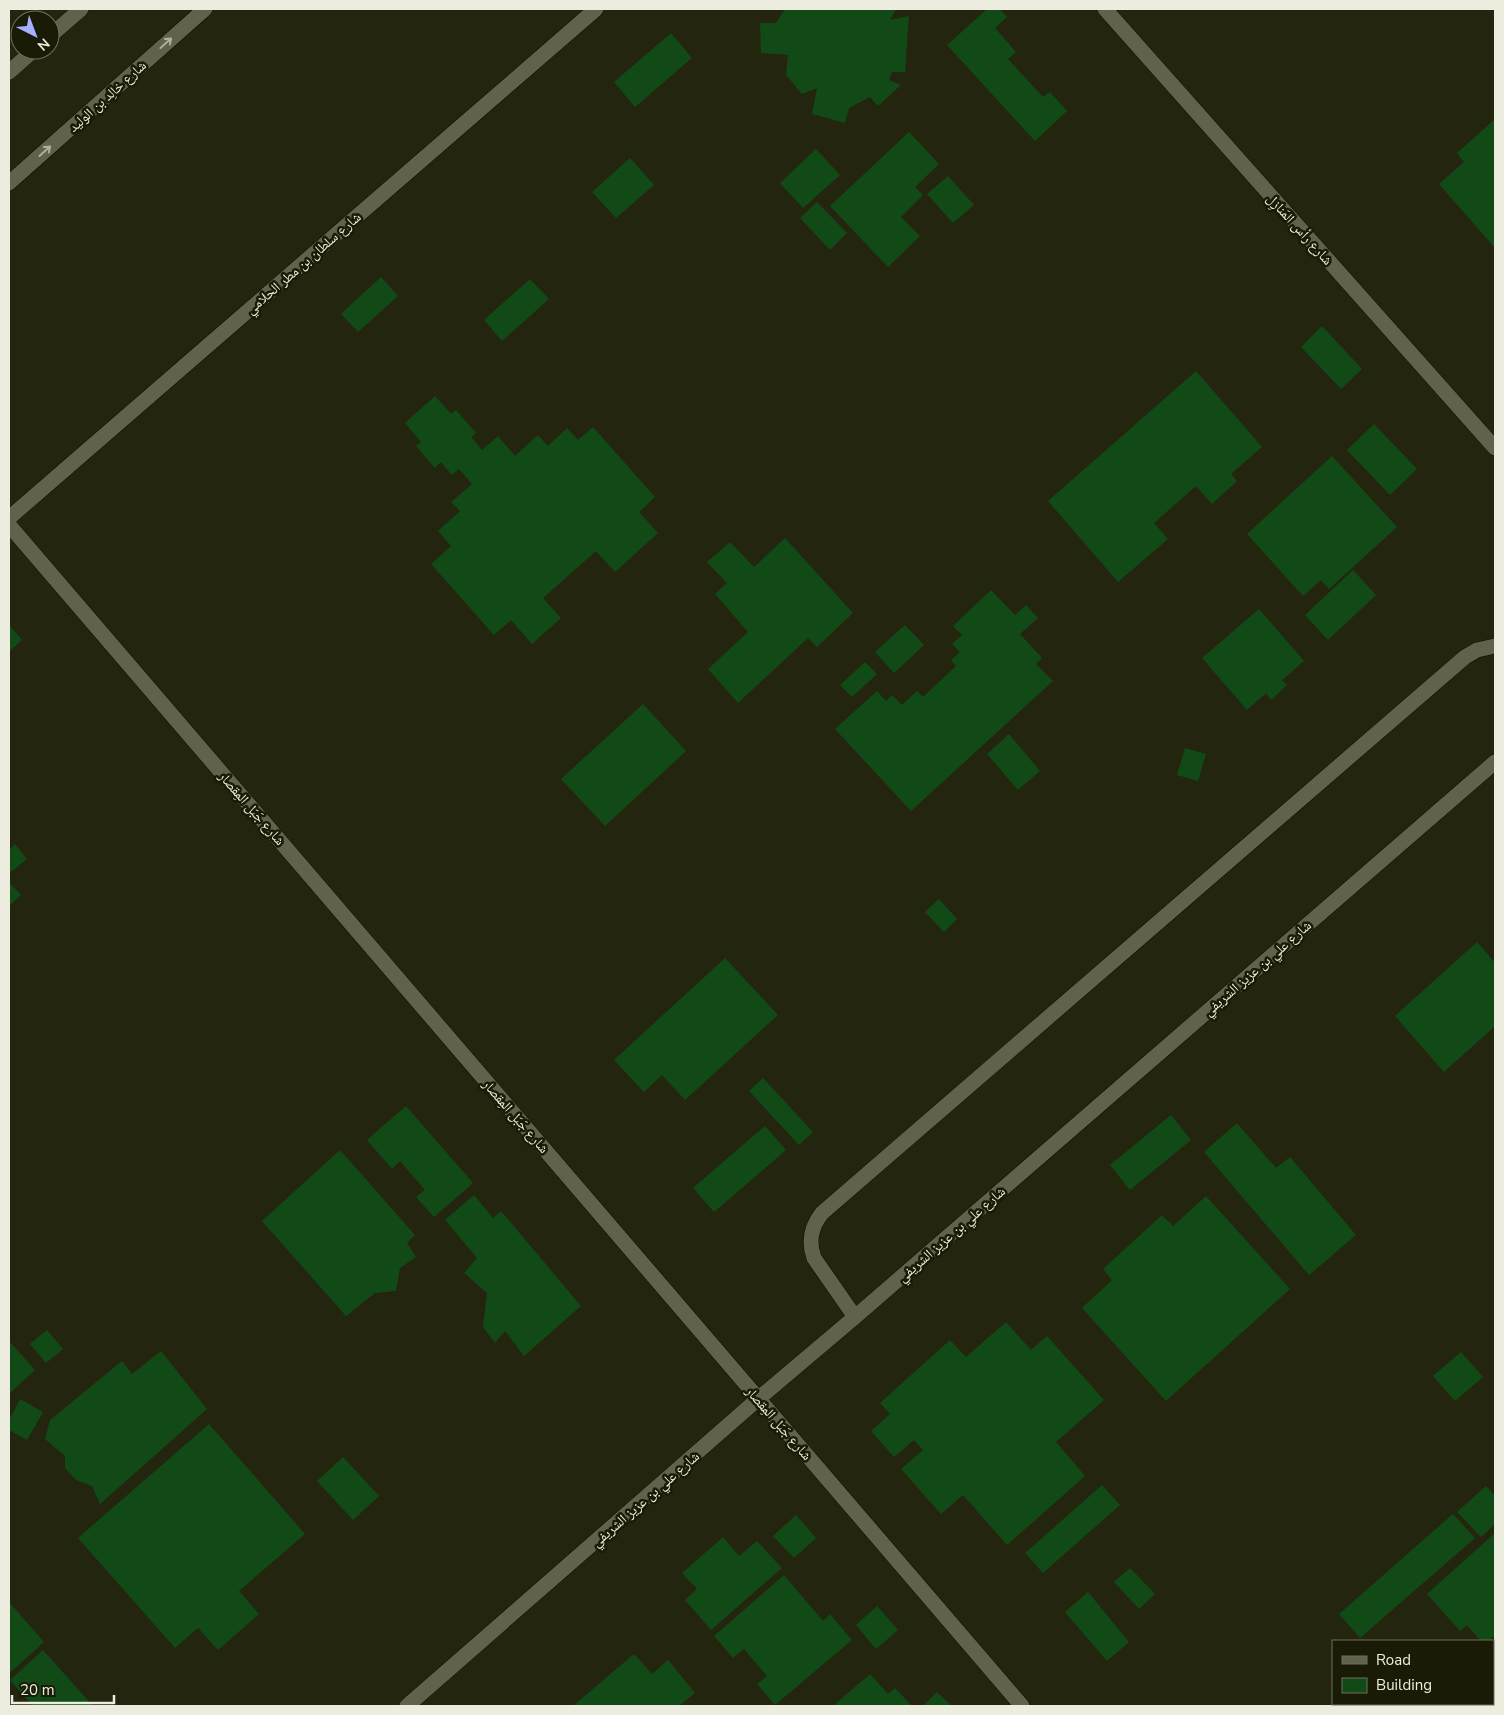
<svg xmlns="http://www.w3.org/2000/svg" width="1504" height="1715" viewBox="0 0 1504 1715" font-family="'Nunito Sans','Noto Naskh Arabic',sans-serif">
<rect width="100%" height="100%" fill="#24250f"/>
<g fill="#114a17">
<polygon points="785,9 896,9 890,20 909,16 905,72 892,72 889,80 901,85 878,106 870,97 849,108 845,123 812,114 817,88 802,94 786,75 788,55 761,53 760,23 776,23"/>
<polygon points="987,9 999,9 1007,17 995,28 1016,52 1008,59 1043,97 1050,92 1067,111 1035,141 947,45"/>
<polygon points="671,33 692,58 635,107 614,82"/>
<polygon points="1495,119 1495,248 1439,184 1464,162 1457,153"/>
<polygon points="909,132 939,164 915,187 923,195 901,217 920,236 888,267 830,206"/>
<polygon points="816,149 840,175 803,208 780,183"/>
<polygon points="630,158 654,185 616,218 592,192"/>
<polygon points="948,176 974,205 953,223 927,194"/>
<polygon points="817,202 847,233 830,250 800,218"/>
<polygon points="381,277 398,296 358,332 341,314"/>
<polygon points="530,279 549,299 502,341 484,320"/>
<polygon points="1322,326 1362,369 1341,389 1301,347"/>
<polygon points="1196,371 1262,447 1231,474 1237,481 1212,504 1196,486 1154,523 1168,539 1118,582 1048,501"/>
<polygon points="435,396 451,414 456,410 476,433 471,437 482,450 498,436 515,456 538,435 548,446 567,428 578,440 593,427 655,497 639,512 658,533 615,572 596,551 543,598 561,618 532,644 511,620 494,635 431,564 451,546 438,531 460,511 451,502 472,484 459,469 452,475 441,462 435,468 416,446 421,442 405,423"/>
<polygon points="1374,424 1417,469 1390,495 1347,450"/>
<polygon points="1332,456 1397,527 1329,589 1321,580 1303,596 1247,534"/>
<polygon points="785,538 853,613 817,647 808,638 738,703 708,669 748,632 715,594 727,583 707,562 730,542 754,567"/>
<polygon points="1353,570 1376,595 1328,640 1305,615"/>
<polygon points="991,590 1015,615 1026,605 1038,618 1020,634 1042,658 1036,664 1053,681 911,811 835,729 877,691 886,701 892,695 902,705 917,691 923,697 956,666 951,660 960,652 952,644 962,635 953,626"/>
<polygon points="1259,609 1304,661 1282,680 1287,685 1271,700 1266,693 1247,710 1202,658"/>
<polygon points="9,625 22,640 9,652"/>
<polygon points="905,625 924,645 894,673 875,652"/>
<polygon points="865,662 877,674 852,697 840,685"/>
<polygon points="643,704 686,751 605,826 561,779"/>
<polygon points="1009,734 1040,771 1018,790 987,754"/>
<polygon points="1185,748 1206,754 1198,781 1177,775"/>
<polygon points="15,844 27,859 11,872 9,869 9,850"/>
<polygon points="9,882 21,895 9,906"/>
<polygon points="939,899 957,919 944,932 925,912"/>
<polygon points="1477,942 1495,963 1495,1026 1444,1072 1395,1016"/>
<polygon points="725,958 778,1015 685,1100 662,1075 644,1092 614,1060"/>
<polygon points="763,1078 813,1132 799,1145 749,1091"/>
<polygon points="406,1106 473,1183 434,1217 416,1197 425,1190 400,1161 392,1169 367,1140"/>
<polygon points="1171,1115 1191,1140 1130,1190 1110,1165"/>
<polygon points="1237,1123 1276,1168 1290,1157 1356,1235 1309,1275 1204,1152"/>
<polygon points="765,1126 786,1150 714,1212 693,1188"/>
<polygon points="340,1150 415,1235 407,1243 416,1257 400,1268 396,1291 375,1293 346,1316 262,1221"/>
<polygon points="474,1195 493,1218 501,1211 581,1306 524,1356 505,1331 495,1343 483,1327 487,1293 464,1273 477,1258 445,1220"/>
<polygon points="1206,1196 1290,1289 1166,1401 1082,1308 1112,1280 1103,1269 1162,1215 1173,1226"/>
<polygon points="1006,1322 1031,1350 1047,1336 1104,1400 1056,1442 1085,1476 1007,1545 963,1495 941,1514 901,1469 923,1450 914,1440 894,1457 871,1431 890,1414 880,1403 950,1340 966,1357"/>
<polygon points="47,1330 63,1349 46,1363 30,1344"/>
<polygon points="9,1341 35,1370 9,1394"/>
<polygon points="161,1351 207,1409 100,1504 92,1486 76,1480 65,1468 65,1456 45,1439 50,1420 122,1361 132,1374"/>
<polygon points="1461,1352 1483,1377 1455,1401 1433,1376"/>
<polygon points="20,1399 43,1412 27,1440 9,1430 9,1420"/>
<polygon points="209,1424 305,1534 239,1591 259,1614 218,1650 198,1628 175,1648 78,1538"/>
<polygon points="343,1457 379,1496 353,1520 317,1481"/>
<polygon points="1102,1485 1120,1505 1043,1573 1025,1553"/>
<polygon points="1486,1486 1495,1496 1495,1524 1481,1537 1457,1512"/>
<polygon points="1453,1514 1475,1538 1360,1638 1339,1614"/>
<polygon points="796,1515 816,1538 794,1558 773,1536"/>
<polygon points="1495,1533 1495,1635 1489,1641 1481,1641 1467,1625 1460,1631 1427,1594"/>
<polygon points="723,1537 739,1556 757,1541 782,1568 711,1630 685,1600 697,1589 682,1573"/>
<polygon points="1130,1568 1155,1594 1139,1609 1114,1582"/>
<polygon points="784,1575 823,1621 830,1614 852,1640 775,1705 757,1684 767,1676 744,1649 733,1658 714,1636"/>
<polygon points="1088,1592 1129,1642 1107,1661 1065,1612"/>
<polygon points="9,1602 44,1642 11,1672 9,1669"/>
<polygon points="877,1606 898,1630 876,1649 856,1625"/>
<polygon points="43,1650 93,1706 33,1706 10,1680"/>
<polygon points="634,1654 652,1674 668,1660 695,1693 679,1706 573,1706"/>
<polygon points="870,1674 888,1694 895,1688 912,1706 833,1706"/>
<polygon points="937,1692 952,1706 923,1706"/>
</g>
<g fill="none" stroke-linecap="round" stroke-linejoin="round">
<defs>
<path id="service" d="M855,1317L814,1258C808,1241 811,1227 822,1213L1465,657L1477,650L1495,646"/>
<g id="minor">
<polyline points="1105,9 1495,448"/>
<polyline points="9,518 596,9"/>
<polyline points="9,525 1022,1706"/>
<polyline points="407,1706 758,1399 855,1317 1495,762"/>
</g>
<g id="tertiary">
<polyline points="50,36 81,9"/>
<polyline points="9,72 34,50"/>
<polyline points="9,183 205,9"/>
</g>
</defs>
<use href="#service" stroke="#0d0e00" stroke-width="16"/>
<use href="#minor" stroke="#0d0e00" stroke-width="16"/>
<use href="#tertiary" stroke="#0d0e00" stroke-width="16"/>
<use href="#service" stroke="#60624b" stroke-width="15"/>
<use href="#minor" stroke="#60624b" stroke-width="15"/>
<use href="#tertiary" stroke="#60624b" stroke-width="15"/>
</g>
<defs><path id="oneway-shaft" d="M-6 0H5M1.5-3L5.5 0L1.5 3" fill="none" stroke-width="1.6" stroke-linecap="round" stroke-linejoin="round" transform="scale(1.25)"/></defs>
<g stroke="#adae9c">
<use href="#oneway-shaft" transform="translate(166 43) rotate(-42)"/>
<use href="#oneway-shaft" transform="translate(45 151) rotate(-42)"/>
</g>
<g text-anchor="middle" stroke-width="5" stroke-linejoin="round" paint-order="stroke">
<g font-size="14" fill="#eceddf" stroke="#1a1b06">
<text transform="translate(107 96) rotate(-42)" y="5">شارع خالِد بن الوليد</text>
<text transform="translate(1300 229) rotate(48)" y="5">شارع رأس المَنازِل</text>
<text transform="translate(303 263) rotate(-41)" y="5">شارع سلطان بن مطر الحلامي</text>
<text transform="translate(252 808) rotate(49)" y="5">شارع جَبَل المِقصار</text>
<text transform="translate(1257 968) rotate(-41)" y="5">شارع علي بن عزيز الشريفي</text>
<text transform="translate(516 1116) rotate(49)" y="5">شارع جَبَل المِقصار</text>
<text transform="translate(951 1234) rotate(-41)" y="5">شارع علي بن عزيز الشريفي</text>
<text transform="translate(779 1423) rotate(49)" y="5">شارع جَبَل المِقصار</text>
<text transform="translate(645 1499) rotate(-41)" y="5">شارع علي بن عزيز الشريفي</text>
</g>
</g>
<rect width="1504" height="1715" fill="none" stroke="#eceddf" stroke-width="20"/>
<rect x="1332" y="1640" width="162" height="65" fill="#1a1b06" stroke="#6e6f5d"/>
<rect x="1342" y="1656" width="25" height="8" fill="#60624b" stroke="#6e6f5d"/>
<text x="1376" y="1665" font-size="15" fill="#eceddf">Road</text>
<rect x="1342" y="1678" width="25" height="15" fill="#114a17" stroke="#6e6f5d"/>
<text x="1376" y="1690" font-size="15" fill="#eceddf">Building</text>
<g transform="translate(35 35) rotate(138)"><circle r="24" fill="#1a1b06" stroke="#6e6f5d"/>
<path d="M0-4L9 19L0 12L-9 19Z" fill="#a5b1fc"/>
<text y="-8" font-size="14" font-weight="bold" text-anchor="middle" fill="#eceddf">N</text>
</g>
<path d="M12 1695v8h102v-8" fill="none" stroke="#eceddf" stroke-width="2.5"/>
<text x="20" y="1695" font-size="15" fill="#eceddf" stroke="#1a1b06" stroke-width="4" paint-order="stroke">20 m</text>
</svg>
